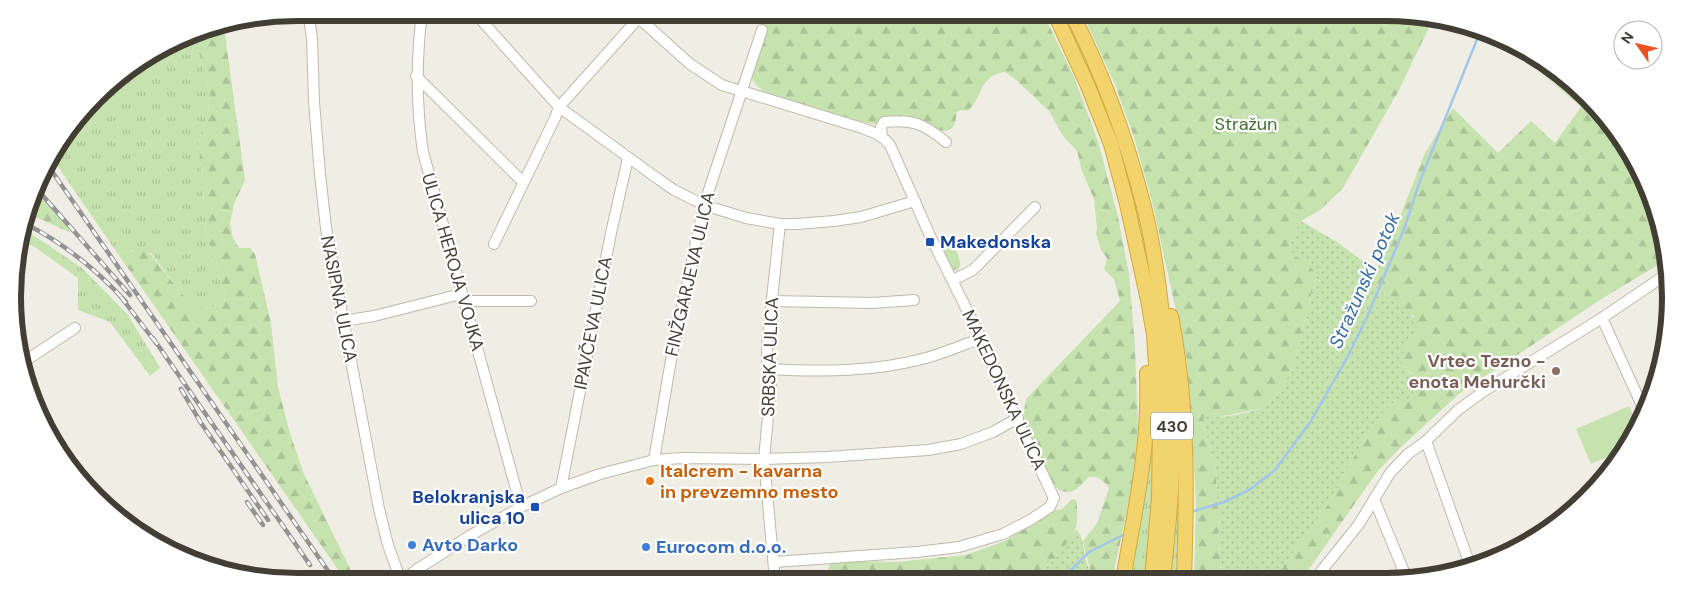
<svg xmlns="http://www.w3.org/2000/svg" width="1683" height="594" viewBox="0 0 1683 594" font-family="'DM Sans',sans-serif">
<defs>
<pattern id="grass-tufts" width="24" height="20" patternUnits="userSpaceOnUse" patternTransform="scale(1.25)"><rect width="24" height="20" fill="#c6e2af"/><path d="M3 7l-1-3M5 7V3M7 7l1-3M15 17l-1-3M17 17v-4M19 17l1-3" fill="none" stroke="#abc397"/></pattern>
<pattern id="forest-firs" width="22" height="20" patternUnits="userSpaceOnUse" patternTransform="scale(1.25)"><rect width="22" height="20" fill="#c6e2af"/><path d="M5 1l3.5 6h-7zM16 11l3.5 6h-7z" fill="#abc397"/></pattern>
<pattern id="garden-dots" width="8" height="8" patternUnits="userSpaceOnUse" patternTransform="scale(1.25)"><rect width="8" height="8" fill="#c6e2af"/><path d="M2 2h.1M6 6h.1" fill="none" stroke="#abc397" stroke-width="1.8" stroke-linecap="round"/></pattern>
</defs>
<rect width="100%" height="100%" fill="#f0eee4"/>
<g fill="url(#grass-tufts)">
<path d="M1060,13H1064C1112,112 1140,204 1157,313L1144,256Z"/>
<polygon points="199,32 198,49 210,93 208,112 198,142 203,185 206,235 225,293 212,308 194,310 151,253 133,250 128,253 116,251 52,158 109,83 188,34"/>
<polygon points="24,229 82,268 128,315 160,368 150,376 110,322 78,310 78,278 36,248 21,240"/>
<path d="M943,237C953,242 960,254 960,266L957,271L950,269L938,242L940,238Z"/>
<polygon points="1154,423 1154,489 1148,580 1130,580 1144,503"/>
<polygon points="1178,467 1178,580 1168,580"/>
</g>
<g fill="url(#forest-firs)">
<polygon points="1386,12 1433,19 1399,90 1343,188 1320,210 1301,221 1292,237 1290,250 1293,255 1302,259 1317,273 1292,370 1278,392 1263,408 1219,417 1203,422 1216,470 1221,579 1194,580 1196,500 1187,361 1152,201 1134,137 1114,82 1082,13"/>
<path d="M763,13H1043L1074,77L1098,141L1118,217L1129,274L1135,347L1138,430L1132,487L1112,580H1091C1091,567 1085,553 1083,541L1097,523L1109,488C1104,481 1098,476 1089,477C1083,482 1077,492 1068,492C1064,492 1060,491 1057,488C1049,481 1028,434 1025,422C1023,415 1025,406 1026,399L1120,301L1114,279L1104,269L1107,258L1101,250L1096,234L1097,228L1094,199L1082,171L1077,151L1063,136L1049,111L1014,78L1005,72C978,75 982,102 967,111L961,110L957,112C955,121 957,128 946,131L867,123L769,95L756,85L751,77L757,51Z"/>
<polygon points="224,27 245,180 234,204 230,224 233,238 239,248 250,248 255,254 271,323 278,387 289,430 303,472 355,579 355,581 346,581 116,251 128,253 139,248 147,250 194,309 212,308 225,293 206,235 203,185 198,142 208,112 210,93 198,49 199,32"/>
<path d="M1515,50L1559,71L1632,155L1668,259L1603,298L1460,393L1401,447L1377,472L1302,579H1270L1278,573L1334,496L1346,470L1370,429L1386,409L1398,399L1413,374L1407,370L1402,362L1404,352L1414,332V316C1393,301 1375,295 1372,268L1377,267L1383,260L1425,153L1453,108L1498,153L1531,121L1555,143L1581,107Z"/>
<polygon points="37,187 63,219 71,233 29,214"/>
<path d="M1072,499L1076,500L1077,503C1077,510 1078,520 1076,527C1069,546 1046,571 1028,580H823L831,562L848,561L896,562L966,555L1005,541L1052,511L1062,509Z"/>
</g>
<g fill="url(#garden-dots)">
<path d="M1301,221L1337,242L1372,268C1377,306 1406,298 1418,325L1404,352L1402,362L1407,370L1420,382L1410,398L1398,399L1386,409L1370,429L1346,470L1334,496L1278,573L1270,579H1221L1216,470L1203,422L1204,416L1219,417L1236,415L1263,408L1278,392L1292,370L1317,274L1302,259L1293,255L1290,250L1292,237Z"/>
<path d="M1076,529C1084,538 1083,548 1086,560C1088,567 1091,572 1091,580H1028C1050,569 1063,549 1076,529Z"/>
</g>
<path fill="#c6e2af" d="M1629,406L1638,426C1627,453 1616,453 1591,464L1576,429Z"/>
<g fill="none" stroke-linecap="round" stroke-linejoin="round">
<g stroke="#a3c6ea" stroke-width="2.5">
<polyline points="1194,511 1224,502 1249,490 1275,470 1311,421 1348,356 1367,317 1404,229 1420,181 1480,32"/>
<polyline points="1061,580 1089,552 1123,535"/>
</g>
<defs>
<g id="minor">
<polyline points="308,12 312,38 314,102 320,174 326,228 379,509 388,545 401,581"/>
<path d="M422,12C416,60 416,105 423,152L521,507"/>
<polyline points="474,12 559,107 654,176 674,190 704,205 746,218 780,224 797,224 834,221 861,217 915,201"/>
<path d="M632,12L690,64L722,85L862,128C873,132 882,135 890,145L931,238L989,354L999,382L1054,498L1050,507L1030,520L1003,534L959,547L917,552L774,562"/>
<polyline points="416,76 523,182"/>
<path d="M882,137L881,127L884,122C913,119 924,124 946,142"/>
<polyline points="494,244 555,118 559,107 644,12"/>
<polyline points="953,280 973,270 1035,207"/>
<polyline points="463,301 531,301"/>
<polyline points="772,301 872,303 914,300"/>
<polyline points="1602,318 1644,410"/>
<polyline points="343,321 374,316 461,294"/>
<polyline points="22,363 75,328"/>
<path d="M769,369C822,372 874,372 926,358C944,353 962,345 980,339"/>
<polyline points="1426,441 1470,565"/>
<polyline points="654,460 672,354 704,205 762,30"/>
<polyline points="561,488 611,233 628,158"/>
<polyline points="1374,499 1407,579"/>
<polyline points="1475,563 1535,537"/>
<polyline points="1315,579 1359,524 1390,473 1408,454 1426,441 1458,410 1484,391 1602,318 1667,274"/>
<polyline points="775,580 764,459 771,384 767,359 767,345 780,224"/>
<polyline points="403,581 416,570 471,535 521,507 561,488 600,474 654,460 682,458 764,459 827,457 928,450 961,444 993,432 1018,418"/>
</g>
<g id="highway">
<polyline points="1054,12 1088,86 1111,144 1127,204 1148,300 1154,335 1160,425 1159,498 1152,580"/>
<path d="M1071,12C1103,74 1127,140 1144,207C1157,258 1162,312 1167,364C1168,386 1171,407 1172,428C1174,478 1168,530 1163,580"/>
<path d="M1171,316C1188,402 1187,492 1184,580"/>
<path d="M1123,580C1135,509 1150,446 1147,373"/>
</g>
</defs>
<use href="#minor" stroke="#beb9aa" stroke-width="12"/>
<use href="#highway" stroke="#d1a93d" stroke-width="16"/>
<use href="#minor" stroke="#fff" stroke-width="10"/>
<use href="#highway" stroke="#f3d36c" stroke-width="14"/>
<defs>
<g id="rail">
<polyline points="47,164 335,581"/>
<polyline points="37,189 130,295"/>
<path d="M26,224C63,243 98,271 126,302"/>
<polyline points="121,297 156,343"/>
<polyline points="153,338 310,565"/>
<polyline points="181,389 201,423 268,520"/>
<polyline points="247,502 263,525"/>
</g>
</defs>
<use href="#rail" stroke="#939393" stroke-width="4.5"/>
<use href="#rail" stroke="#fff" stroke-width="2.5" stroke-dasharray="8" stroke-linecap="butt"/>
</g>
<g fill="#1a4fb4" stroke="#fff" stroke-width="2">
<rect x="925" y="237" width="10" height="10" rx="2.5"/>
<rect x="530" y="502" width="10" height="10" rx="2.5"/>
</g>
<circle fill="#8d6e63" stroke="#fff" stroke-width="2" cx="1556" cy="371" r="5"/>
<circle fill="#e8710a" stroke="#fff" stroke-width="2" cx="650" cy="481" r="5"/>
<g fill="#3f7fe0" stroke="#fff" stroke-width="2">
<circle cx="412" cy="545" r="5"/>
<circle cx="646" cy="547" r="5"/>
</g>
<g text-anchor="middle" stroke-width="4.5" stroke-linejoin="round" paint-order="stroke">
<rect fill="#fff" stroke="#7b7871" stroke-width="1" x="1151" y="412.5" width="42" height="27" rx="4"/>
<g font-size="16" font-weight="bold" fill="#423e34">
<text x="1172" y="432">430</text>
</g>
<g font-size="18" fill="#3f6f2c" stroke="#fff">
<text x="1246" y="130">Stražun</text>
</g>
<g font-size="18" font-weight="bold" fill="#164399" stroke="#fff" text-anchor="start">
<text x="940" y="248">Makedonska</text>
<text x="525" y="503" text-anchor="end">Belokranjska<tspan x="525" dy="21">ulica 10</tspan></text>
</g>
<g font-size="18" fill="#423e34" stroke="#fff">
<text transform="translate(453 262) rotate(74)" y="6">ULICA HEROJA VOJKA</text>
<text transform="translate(690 274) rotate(-77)" y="6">FINŽGARJEVA ULICA</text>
<text transform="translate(339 299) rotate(79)" y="6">NASIPNA ULICA</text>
<text transform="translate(593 323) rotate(-79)" y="6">IPAVČEVA ULICA</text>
<text transform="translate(770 357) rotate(-88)" y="6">SRBSKA ULICA</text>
<text transform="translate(1004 390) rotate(65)" y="6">MAKEDONSKA ULICA</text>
</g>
<g font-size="18" font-weight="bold" fill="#785e54" stroke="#fff" text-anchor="end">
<text x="1546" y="367">Vrtec Tezno -<tspan x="1546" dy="21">enota Mehurčki</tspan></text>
</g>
<g font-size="18" font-weight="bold" fill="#c56008" stroke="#fff" text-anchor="start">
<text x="660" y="477">Italcrem - kavarna<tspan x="660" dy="21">in prevzemno mesto</tspan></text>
</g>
<g font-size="18" font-weight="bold" fill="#366cbe" stroke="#fff" text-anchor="start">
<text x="422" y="551">Avto Darko</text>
<text x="656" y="553">Eurocom d.o.o.</text>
</g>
<g font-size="19" font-style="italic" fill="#366ca5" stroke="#fff">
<text transform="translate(1364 280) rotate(-66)" y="7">Stražunski potok</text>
</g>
</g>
<path d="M0 0H1683V594H0ZM297 21H1386A276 276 0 0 1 1662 297V297A276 276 0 0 1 1386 573H297A276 276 0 0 1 21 297V297A276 276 0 0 1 297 21Z" fill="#fff" fill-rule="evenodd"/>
<path fill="none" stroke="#423e34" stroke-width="6" d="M297 21H1386A276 276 0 0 1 1662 297V297A276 276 0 0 1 1386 573H297A276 276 0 0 1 21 297V297A276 276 0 0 1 297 21Z"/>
<g transform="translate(1638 45) rotate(304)"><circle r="24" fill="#ffffff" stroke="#b3b2ae"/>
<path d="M0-4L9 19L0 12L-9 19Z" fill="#eb5221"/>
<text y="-8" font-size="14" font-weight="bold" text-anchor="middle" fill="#423e34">N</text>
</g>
</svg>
